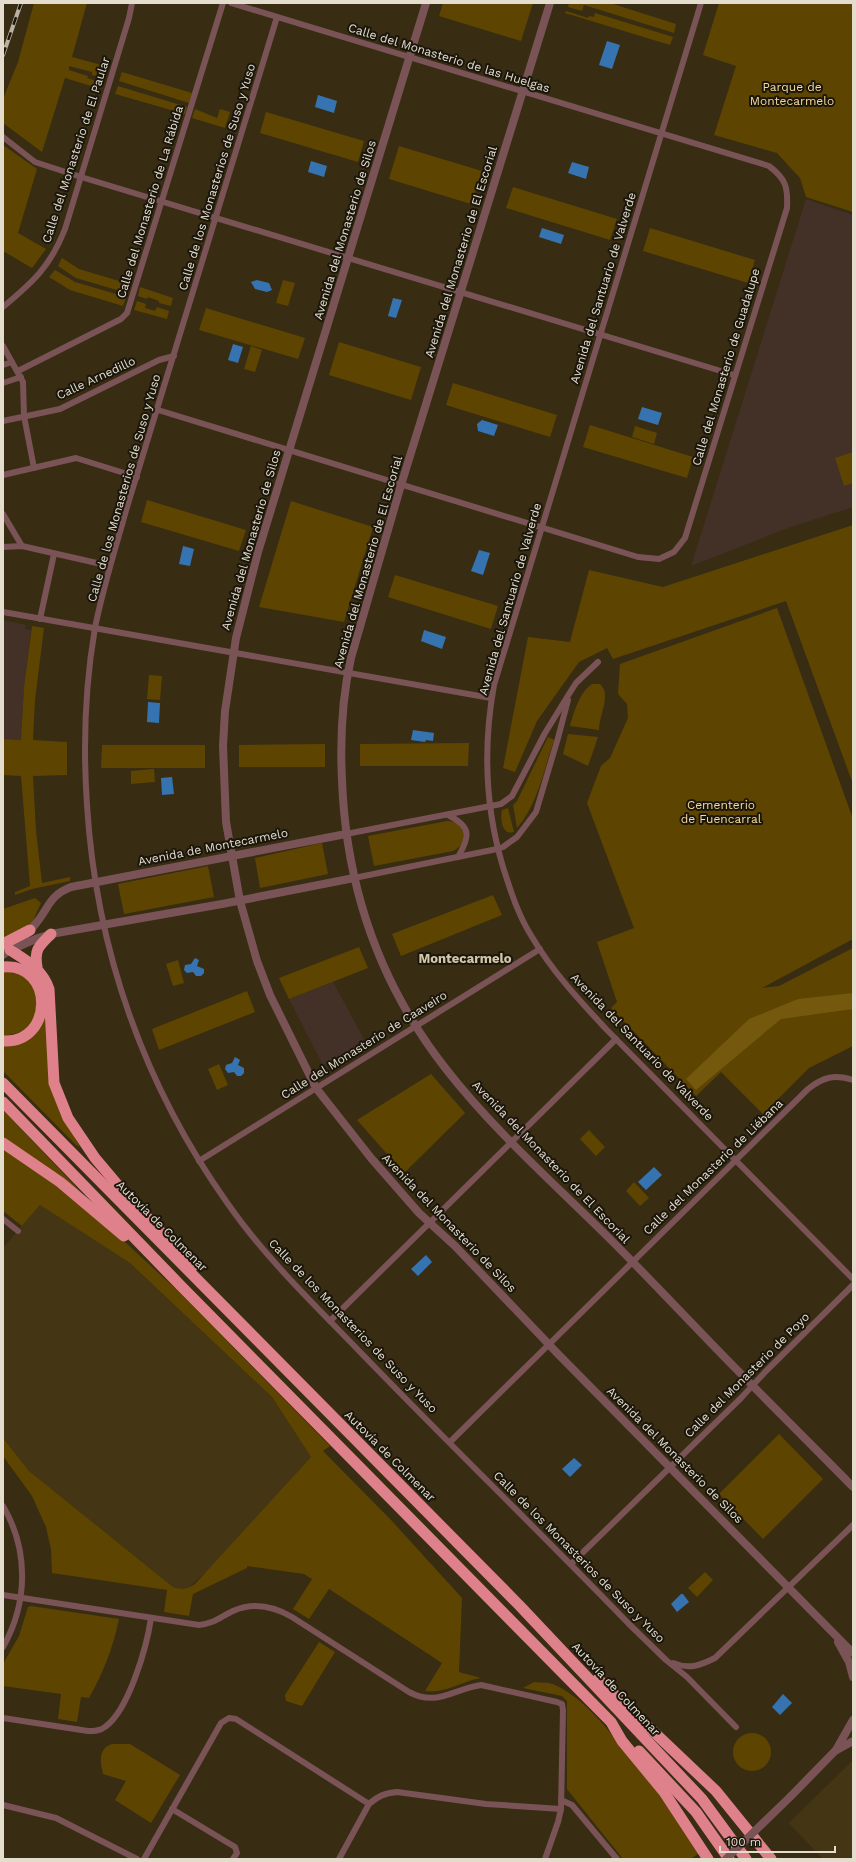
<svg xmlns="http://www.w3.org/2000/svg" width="856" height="1862" viewBox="0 0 856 1862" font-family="'Work Sans',sans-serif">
<rect width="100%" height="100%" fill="#382c13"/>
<g fill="#443514">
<polygon points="40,1205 130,1263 272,1397 311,1457 221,1559 189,1587 180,1589 173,1587 29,1471 3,1438 3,1248"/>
<polygon points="853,1760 853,1859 823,1859 789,1823"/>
</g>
<g fill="#433128">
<polygon points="806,199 853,215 853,507 788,528 691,566"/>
<polygon points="3,620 26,625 25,629 31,630 24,687 21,740 3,739"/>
<polygon points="333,982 366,1043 323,1065 289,999"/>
</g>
<g fill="#5d4501">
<polygon points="34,3 87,3 72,57 105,66 102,77 92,75 92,72 69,66 69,70 88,76 87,78 100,82 98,88 65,78 42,152 3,123 3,99 18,62"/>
<polygon points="443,3 533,3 521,41 439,16"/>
<polygon points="569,3 610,3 676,24 674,33 584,5 582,11 568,7"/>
<polygon points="719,3 853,3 853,212 806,197 800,178 777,153 714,135 736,66 703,55"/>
<polygon points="566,11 588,18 589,16 594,17 595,13 673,37 670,45 565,13"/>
<polygon points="122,72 192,93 189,103 119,81"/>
<polygon points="118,86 187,107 185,114 115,94"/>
<polygon points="195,109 217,118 220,109 230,112 225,128 192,118"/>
<polygon points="266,112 364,141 358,162 260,133"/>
<polygon points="3,145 37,169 18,233 46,249 32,268 3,251"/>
<polygon points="399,146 482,171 471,204 389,179"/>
<polygon points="513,187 617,219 610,240 506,208"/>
<polygon points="650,228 755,260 748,283 643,251"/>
<polygon points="62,258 79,269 129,284 127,293 76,278 58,266"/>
<polygon points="55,270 75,282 126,297 123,306 70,290 49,277"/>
<polygon points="283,280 295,283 288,306 276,303"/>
<polygon points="140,287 173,298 171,306 159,303 159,301 148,297 147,299 138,296"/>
<polygon points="137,301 146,304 145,308 155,311 157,307 169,311 167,319 134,310"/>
<polygon points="206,308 305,338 298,359 199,330"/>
<polygon points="339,342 421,367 411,400 329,375"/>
<polygon points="251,346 262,350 255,372 244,369"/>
<polygon points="453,383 557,415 550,437 446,405"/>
<polygon points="590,425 693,457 687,478 583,447"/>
<polygon points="635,426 657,433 654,444 632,437"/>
<polygon points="853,452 853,483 844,486 835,458"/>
<polygon points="147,500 246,530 239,551 141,522"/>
<polygon points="291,501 373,527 344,622 259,607"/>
<polygon points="853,525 853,784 786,601 613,659 607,648 579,662 537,721 515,772 503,768 528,637 570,642 589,570 663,587"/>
<polygon points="395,575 498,606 491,629 388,597"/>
<polygon points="777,608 853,819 853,939 762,988 779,986 853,948 853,1046 809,1068 763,1114 721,1072 696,1096 611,1008 617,1002 597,942 634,928 587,803 601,766 610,758 628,718 627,704 618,694 620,664"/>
<polygon points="32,626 44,628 35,700 33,740 67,742 67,775 33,776 36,831 42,883 70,877 70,881 32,889 15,895 15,892 30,886 21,776 3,775 3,739 21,740 24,687"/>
<polygon points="149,675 162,676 160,700 147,699"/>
<path d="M592,684H600C612,695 599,715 599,730L570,726C574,712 579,693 592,684Z"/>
<polygon points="568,734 598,737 588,766 563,754"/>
<path d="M548,737L554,740C544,769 538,804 517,828L513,805L517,801Z"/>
<polygon points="469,743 468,766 360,766 360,744"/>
<polygon points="325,744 325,767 239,767 239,745"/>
<polygon points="102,745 205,745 205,768 101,768"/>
<polygon points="154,769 155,782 131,784 131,771"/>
<path d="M508,808L514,832C502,836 500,819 502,810Z"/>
<path d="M447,821L456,822L464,832C463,842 463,846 453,851L374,866L368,836Z"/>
<polygon points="322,843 328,874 260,888 255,858"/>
<polygon points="208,866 214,897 124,914 118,884"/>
<polygon points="493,895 502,915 401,956 392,934"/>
<polygon points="35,898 41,903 32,923 3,941 3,909"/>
<polygon points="359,947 368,968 289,999 279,978"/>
<polygon points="178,960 184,983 173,986 166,964"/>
<path d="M3,971C11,973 22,974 29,980C35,986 35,992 36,1000C40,1027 27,1032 3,1036Z"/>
<polygon points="247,991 255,1012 159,1050 152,1029"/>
<path d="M47,1011L64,1119L80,1147L76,1145L3,1071V1045C26,1046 41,1032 47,1011Z"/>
<polygon points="219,1064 228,1085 217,1090 208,1069"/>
<polygon points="431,1074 465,1113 404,1173 357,1120"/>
<polygon points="3,1110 81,1192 79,1193 3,1138"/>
<polygon points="589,1130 605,1147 596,1156 580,1139"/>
<path d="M3,1147L38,1170L101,1220L176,1289L330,1446L323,1451L391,1520L462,1598L459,1672L481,1678C462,1681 445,1694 425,1691L442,1663L329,1589L309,1619L293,1609L312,1579L304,1574L247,1566V1568L193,1594L189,1616L164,1612L167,1590L52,1573L51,1549L46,1527L32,1496L3,1456V1438L29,1471L173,1587C181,1590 188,1589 195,1584L311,1457L272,1397L130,1263L40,1205L22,1226L3,1211Z"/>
<polygon points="634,1182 649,1198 640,1206 626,1191"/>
<polygon points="779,1434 823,1479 763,1539 719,1494"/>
<polygon points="705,1572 713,1580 697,1597 688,1588"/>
<path d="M31,1606L119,1619C113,1648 103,1673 89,1698L81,1697L77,1722L58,1719L61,1694L3,1686V1664L19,1636L28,1607Z"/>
<polygon points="319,1642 335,1652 302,1706 286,1701 285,1695"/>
<path d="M534,1682C540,1683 547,1682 553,1684C580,1696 600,1720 618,1742C648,1777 674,1815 699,1853L691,1859H623L567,1789V1701L562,1696L523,1688Z"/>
<circle cx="752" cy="1752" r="19"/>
<path d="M112,1744H130L180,1775L151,1823L115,1800L126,1781L103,1774C100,1763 98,1748 112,1744Z"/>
</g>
<polygon fill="#74580e" points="853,993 853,1009 781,1019 696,1090 686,1079 749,1019 798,999"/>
<g fill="#3674b1">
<polygon points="607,41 620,45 612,69 599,65"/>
<polygon points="318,95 337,101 334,113 315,107"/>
<polygon points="311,161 327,166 324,177 308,172"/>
<polygon points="572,162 589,167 586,179 568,173"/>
<polygon points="542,228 564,235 561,244 539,237"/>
<polygon points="257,280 269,283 272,290 267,292 255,289 251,282"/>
<polygon points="393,298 402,300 396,318 388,316"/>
<polygon points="233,344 243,347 238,363 228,360"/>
<polygon points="642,407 662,413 658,425 638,419"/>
<polygon points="482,420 498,425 494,436 478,431 477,424"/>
<polygon points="183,546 194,549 190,566 179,564"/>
<polygon points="479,550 490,553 483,575 471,571"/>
<polygon points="424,630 446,637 442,649 421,641"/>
<polygon points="148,702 160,703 159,723 147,722"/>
<polygon points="413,730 434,733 433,741 426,740 425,742 411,740"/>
<polygon points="172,777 174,794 162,795 161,778"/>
<polygon points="195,958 199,960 197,966 204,969 204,973 201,976 196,976 193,972 187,973 184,970 185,965 191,964"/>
<polygon points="235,1057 240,1060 238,1065 244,1068 244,1073 241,1076 237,1076 234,1072 228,1073 225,1069 226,1065 232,1063"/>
<polygon points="654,1167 662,1175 646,1190 638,1182"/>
<polygon points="426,1255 432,1262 418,1276 411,1269"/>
<polygon points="574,1458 582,1465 570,1477 562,1469"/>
<polygon points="681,1594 683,1594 689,1602 677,1612 671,1604"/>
<polygon points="783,1694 792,1703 780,1715 772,1707"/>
</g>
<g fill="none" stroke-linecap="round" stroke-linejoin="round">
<g stroke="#795356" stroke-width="6">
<path d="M701,3L494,685C483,746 485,807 503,867C511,892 518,915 532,937C552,971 579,1000 606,1029L853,1279"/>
<path d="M277,17L127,507C116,547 103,587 95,628C85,686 83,747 87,805C96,950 144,1086 228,1204C267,1260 317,1307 364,1356C451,1446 541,1533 628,1623L666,1660L687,1677L736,1727"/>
<polyline points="3,137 35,162 81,177 734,375"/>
<path d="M3,307C33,282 50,267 65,229L129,18L132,3"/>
<polyline points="3,346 23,382 24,416 34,468"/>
<polyline points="3,365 12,362"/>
<polyline points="18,371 121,319 127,313 223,3"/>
<polyline points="3,383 21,377"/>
<path d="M158,410L638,557L659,559L674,552L685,538L787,208C788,187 786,179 769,166L231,3"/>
<polyline points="3,421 60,409 159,360 174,356"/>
<polyline points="3,475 76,458 137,477"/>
<polyline points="3,514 22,546"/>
<polyline points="3,547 22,546 110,566"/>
<polyline points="3,612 491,698"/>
<polyline points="40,619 54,554"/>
<path d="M448,815C472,827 470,837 458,857"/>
<polyline points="346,834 501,804 512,796 545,733 569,694 576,683 598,662"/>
<polyline points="354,878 497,849 503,847 517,837 536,812 558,738 568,700"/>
<polyline points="199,1161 540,949"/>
<polyline points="3,1219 18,1231"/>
<polyline points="330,1321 616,1039"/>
<path d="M450,1442L808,1089C823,1077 835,1074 853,1080"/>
<path d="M3,1506C29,1550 28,1603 3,1647"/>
<polyline points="571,1564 741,1398 766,1371 853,1285"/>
<path d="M3,1595L199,1625C213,1624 220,1617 233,1611C253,1602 273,1606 292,1617L409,1692C437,1707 453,1689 481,1685L557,1702L562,1704L563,1710L561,1809L558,1822L545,1859"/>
<path d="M673,1663C689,1670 701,1665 715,1658L853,1525"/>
<path d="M3,1718L88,1731C94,1731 100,1731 105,1727C129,1710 147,1646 151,1618"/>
<polyline points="561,1800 572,1805 617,1859"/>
<polyline points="3,1805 56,1818 137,1859"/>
<polyline points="172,1809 235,1847 237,1853 233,1859"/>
<polyline points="144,1859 221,1723 229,1718 236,1719 369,1804"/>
<path d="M339,1859L369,1804C378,1796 385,1793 397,1792L486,1804L561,1809"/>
</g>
<g stroke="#795356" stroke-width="8">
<polyline points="426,3 258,552 236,638 225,711 223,746 226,822 240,901 257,961 270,995 316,1088 371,1158 419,1213 455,1246 558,1354 853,1653"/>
<path d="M550,3L401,485L351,658C342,698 340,740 342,780C346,887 380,985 446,1069C495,1132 557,1186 613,1242C644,1273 675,1306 706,1338C754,1388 804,1437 853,1487"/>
<polyline points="15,948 38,938 51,934 222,904 354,878"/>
<path d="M3,955C15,947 28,934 37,922C49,907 50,895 71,887L346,834"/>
<polyline points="838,1642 849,1662 853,1677"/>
<polyline points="836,1750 853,1720"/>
<polyline points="791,1796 835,1751 853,1741"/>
</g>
<g stroke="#de818b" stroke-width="11">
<polyline points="3,944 30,930"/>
<path d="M10,950C27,961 42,969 49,989L54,1083L68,1118L95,1158L127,1196L193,1266"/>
<path d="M3,967C55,963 54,1044 3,1041"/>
<path d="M37,967C34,949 39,946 51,934"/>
<polyline points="3,1083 519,1605 702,1799 746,1859"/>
<polyline points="3,1102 182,1287 611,1722 622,1741 664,1792 708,1859"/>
<polyline points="3,1143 60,1182 124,1236"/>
<polyline points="598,1679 716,1791 771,1859"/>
<polyline points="639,1751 696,1812 729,1859"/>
</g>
<defs>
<polyline id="rail" points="3,55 21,3"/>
</defs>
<use href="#rail" stroke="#bab1a0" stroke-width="4"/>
<use href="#rail" stroke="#1b160b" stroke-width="2.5" stroke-dasharray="8" stroke-linecap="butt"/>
<polyline stroke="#795356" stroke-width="8" points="726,1859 791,1796"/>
</g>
<g text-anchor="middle" stroke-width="4" stroke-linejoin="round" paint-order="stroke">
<g font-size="12" fill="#e4ddce" stroke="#1b160b">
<text transform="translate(449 58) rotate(17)" y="4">Calle del Monasterio de las Huelgas</text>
<text transform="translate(76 150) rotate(-72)" y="4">Calle del Monasterio de El Paular</text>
<text transform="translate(217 177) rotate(-73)" y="4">Calle de los Monasterios de Suso y Yuso</text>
<text transform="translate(150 202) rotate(-73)" y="4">Calle del Monasterio de La Rábida</text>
<text transform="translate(345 230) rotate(-73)" y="4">Avenida del Monasterio de Silos</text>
<text transform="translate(461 252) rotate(-73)" y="4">Avenida del Monasterio de El Escorial</text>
<text transform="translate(603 288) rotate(-73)" y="4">Avenida del Santuario de Valverde</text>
<text transform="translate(726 367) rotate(-73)" y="4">Calle del Monasterio de Guadalupe</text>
<text transform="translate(96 378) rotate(-25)" y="4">Calle Arnedillo</text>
<text transform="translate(124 488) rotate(-74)" y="4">Calle de los Monasterios de Suso y Yuso</text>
<text transform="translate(251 540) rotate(-74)" y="4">Avenida del Monasterio de Silos</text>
<text transform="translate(368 562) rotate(-74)" y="4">Avenida del Monasterio de El Escorial</text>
<text transform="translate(510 599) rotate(-74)" y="4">Avenida del Santuario de Valverde</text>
<text transform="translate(213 847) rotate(-11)" y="4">Avenida de Montecarmelo</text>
<text transform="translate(364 1045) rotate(-32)" y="4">Calle del Monasterio de Caaveiro</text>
<text transform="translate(642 1047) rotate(46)" y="4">Avenida del Santuario de Valverde</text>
<text transform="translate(551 1162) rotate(46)" y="4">Avenida del Monasterio de El Escorial</text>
<text transform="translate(713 1167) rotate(-44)" y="4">Calle del Monasterio de Liébana</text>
<text transform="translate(449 1223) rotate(46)" y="4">Avenida del Monasterio de Silos</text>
<text transform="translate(162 1226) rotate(45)" y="4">Autovía de Colmenar</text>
<text transform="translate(353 1326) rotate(46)" y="4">Calle de los Monasterios de Suso y Yuso</text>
<text transform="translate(747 1375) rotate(-45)" y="4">Calle del Monasterio de Poyo</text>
<text transform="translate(675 1455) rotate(45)" y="4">Avenida del Monasterio de Silos</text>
<text transform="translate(390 1456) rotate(45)" y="4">Autovía de Colmenar</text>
<text transform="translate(579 1557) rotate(45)" y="4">Calle de los Monasterios de Suso y Yuso</text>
<text transform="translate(616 1689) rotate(47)" y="4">Autovía de Colmenar</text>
</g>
<g font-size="12" fill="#f8da9b" stroke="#1b160b">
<text x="792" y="91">Parque de<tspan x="792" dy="14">Montecarmelo</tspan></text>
<text x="721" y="809">Cementerio<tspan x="721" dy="14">de Fuencarral</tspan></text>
</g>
<g font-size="13" font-weight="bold" fill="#d4c6a8" stroke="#1b160b">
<text x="465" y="963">Montecarmelo</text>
</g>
</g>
<rect width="856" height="1862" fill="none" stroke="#e4ddce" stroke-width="8"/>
<path d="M720 1846v6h115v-6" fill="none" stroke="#e4ddce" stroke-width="2"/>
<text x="726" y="1846" font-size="12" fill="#e4ddce" stroke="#1b160b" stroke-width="3" paint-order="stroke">100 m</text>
</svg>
